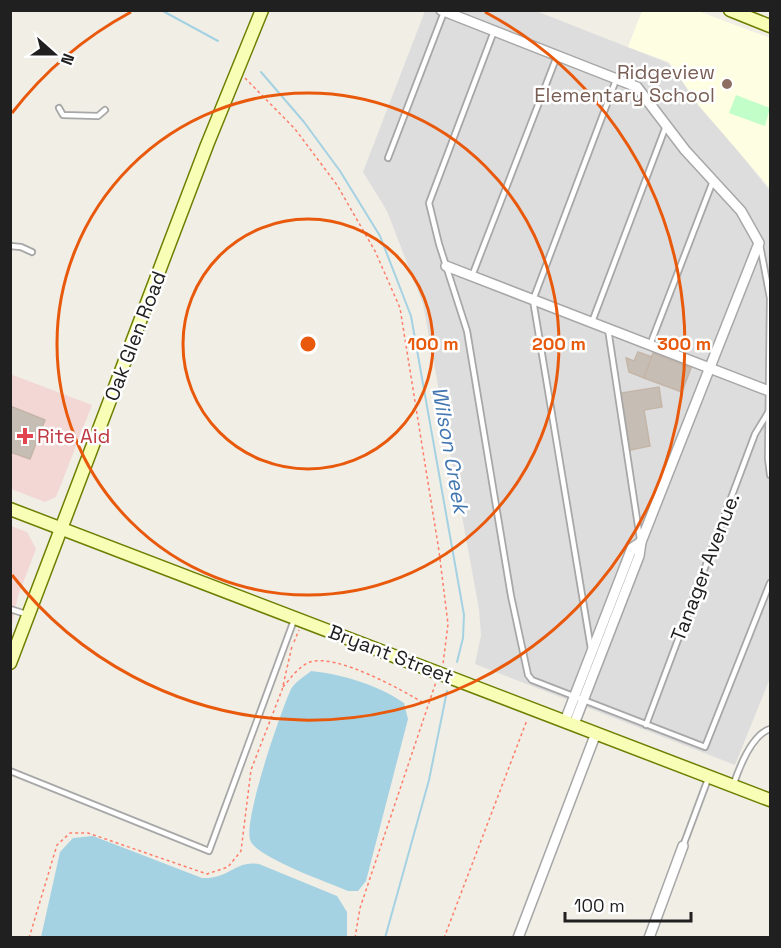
<svg xmlns="http://www.w3.org/2000/svg" width="781" height="948" viewBox="0 0 781 948" font-family="'Space Grotesk',sans-serif">
<rect width="100%" height="100%" fill="#f1eee6"/>
<polygon fill="#dedddd" points="425,11 536,11 668,63 770,191 770,678 735,765 475,664 481,635 479,609 423,304 387,211 363,172"/>
<g fill="#f3d7d5">
<polygon points="10,374 92,405 56,497 45,502 11,489"/>
<polygon points="11,526 27,532 36,549 18,596 11,629"/>
</g>
<polygon fill="#feffe2" points="642,11 698,11 770,38 770,188 699,106 669,62 628,47"/>
<polygon fill="#c1fec8" points="736,95 770,108 765,126 729,113"/>
<g fill="#a4d2e2">
<path d="M311,671C342,674 378,685 404,703L408,719L366,881L358,891H348C327,882 261,859 251,842C241,825 281,711 291,689C295,682 305,676 311,671Z"/>
<path d="M93,836L202,878C230,879 235,860 259,864L337,896L347,912V937H41L60,852L73,838Z"/>
</g>
<g fill="none" stroke-linecap="round" stroke-linejoin="round">
<g stroke="#a4d2e2" stroke-width="2">
<polyline points="161,10 218,41"/>
<polyline points="261,72 304,122 340,171 380,236 411,316 464,615 463,638 457,662"/>
<polyline points="385,938 429,780 447,691"/>
</g>
</g>
<g fill="#c6beb5" stroke="#c4b5a7" stroke-width="1.5">
<polygon points="638,352 652,357 644,378 629,372 626,358 634,361"/>
<polygon points="653,353 691,368 682,392 644,378"/>
<polygon points="659,387 662,407 644,410 650,446 630,450 621,393"/>
<polygon points="10,406 45,420 30,459 10,452"/>
</g>
<g fill="none" stroke-linecap="round" stroke-linejoin="round">
<defs>
<g id="lane">
<polyline points="494,31 429,203 439,244 467,331 511,596 528,675 532,680 705,747 770,583"/>
<polyline points="59,108 63,115 98,116 105,110"/>
<polyline points="388,158 444,12"/>
<polyline points="760,245 770,298 768,458 770,475"/>
<polyline points="10,246 21,247 32,252"/>
<polyline points="472,276 557,56"/>
<polyline points="592,322 666,126"/>
<polyline points="608,329 640,539"/>
<polyline points="650,345 713,181"/>
<polyline points="10,609 26,614"/>
<polyline points="591,649 533,300 616,80"/>
<polyline points="646,725 755,434 769,411"/>
<polyline points="10,771 209,851 294,620"/>
<path d="M733,786C739,768 751,735 770,729"/>
<polyline points="683,846 708,779"/>
</g>
<g id="street">
<polyline points="441,10 637,87 685,150 741,211 759,243 641,542 639,556 574,724"/>
<polyline points="446,266 769,391"/>
<polyline points="565,721 632,548 641,542"/>
<polyline points="518,938 596,733"/>
<polyline points="649,938 683,846"/>
</g>
<g id="secondary">
<polyline points="730,10 770,26"/>
<polyline points="10,509 770,800"/>
<polyline points="10,663 207,145 262,10"/>
</g>
</defs>
<use href="#lane" stroke="#a7a7a7" stroke-width="8"/>
<use href="#street" stroke="#a7a7a7" stroke-width="12"/>
<use href="#secondary" stroke="#6d7f00" stroke-width="15"/>
<g stroke="#ff7d6a" stroke-width="1.5" stroke-dasharray="3 3" stroke-linecap="butt">
<polyline points="245,78 295,129 337,185 375,251 400,308 439,551 448,624 443,664"/>
<polyline points="294,642 299,630"/>
<path d="M283,687C290,679 299,666 310,662C335,653 403,690 425,704"/>
<polyline points="29,938 57,845 70,833 88,833 207,874 228,867 241,851 251,770 282,690 292,646"/>
<polyline points="355,938 360,908 436,682"/>
<polyline points="444,938 527,720"/>
</g>
<use href="#lane" stroke="#fff" stroke-width="4.5"/>
<use href="#street" stroke="#fff" stroke-width="9"/>
<use href="#secondary" stroke="#f9feb7" stroke-width="12"/>
</g>
<g fill="none" stroke="#e8590c" stroke-width="3">
<circle cx="308" cy="344" r="125"/>
<circle cx="308" cy="344" r="251"/>
<path d="M12 113A376 376 0 0 1 131 12M485 12A376 376 0 1 1 12 575"/>
</g>
<circle fill="#8d6e63" stroke="#fff" stroke-width="2" cx="727" cy="84" r="6"/>
<path fill="#e0444e" stroke="#fff" stroke-width="2" d="M22 427h6v6h6v6h-6v6h-6v-6h-6v-6h6z"/>
<g text-anchor="middle" stroke-width="5" stroke-linejoin="round" paint-order="stroke">
<g font-size="20" fill="#785e54" stroke="#fff" text-anchor="end">
<text x="715" y="79">Ridgeview<tspan x="715" dy="23">Elementary School</tspan></text>
</g>
<g font-size="20" fill="#202020" stroke="#fff">
<text transform="translate(135 336) rotate(-69)" y="7">Oak Glen Road</text>
<text transform="translate(705 567) rotate(-69)" y="7">Tanager Avenue.</text>
<text transform="translate(391 654) rotate(21)" y="7">Bryant Street</text>
</g>
<g font-size="20" fill="#be3a42" stroke="#fff" text-anchor="start">
<text x="37" y="443">Rite Aid</text>
</g>
<g font-size="21" font-style="italic" fill="#4176b0" stroke="#fff">
<text transform="translate(450 450) rotate(80)" y="7">Wilson Creek</text>
</g>
</g>
<circle cx="308" cy="344" r="9" fill="#e8590c" stroke="#fff" stroke-width="3"/>
<g font-size="18" text-anchor="middle" font-weight="bold" fill="#e8590c" stroke="#fff" stroke-width="5" stroke-linejoin="round" paint-order="stroke">
<text x="433" y="350">100 m</text>
<text x="559" y="350">200 m</text>
<text x="684" y="350">300 m</text>
</g>
<rect width="781" height="948" fill="none" stroke="#202020" stroke-width="24"/>
<g transform="translate(54 54) rotate(111)" stroke="#ffffff" stroke-width="4.5" paint-order="stroke">
<path d="M0-4.5L10 22L0 15L-10 22Z" fill="#202020"/>
<text y="-9" font-size="16" font-weight="bold" text-anchor="middle" fill="#202020">N</text>
</g>
<path d="M565 912v9h126v-9" fill="none" stroke="#202020" stroke-width="3"/>
<text x="574" y="912" font-size="18" fill="#202020" stroke="#ffffff" stroke-width="4.5" paint-order="stroke">100 m</text>
</svg>
